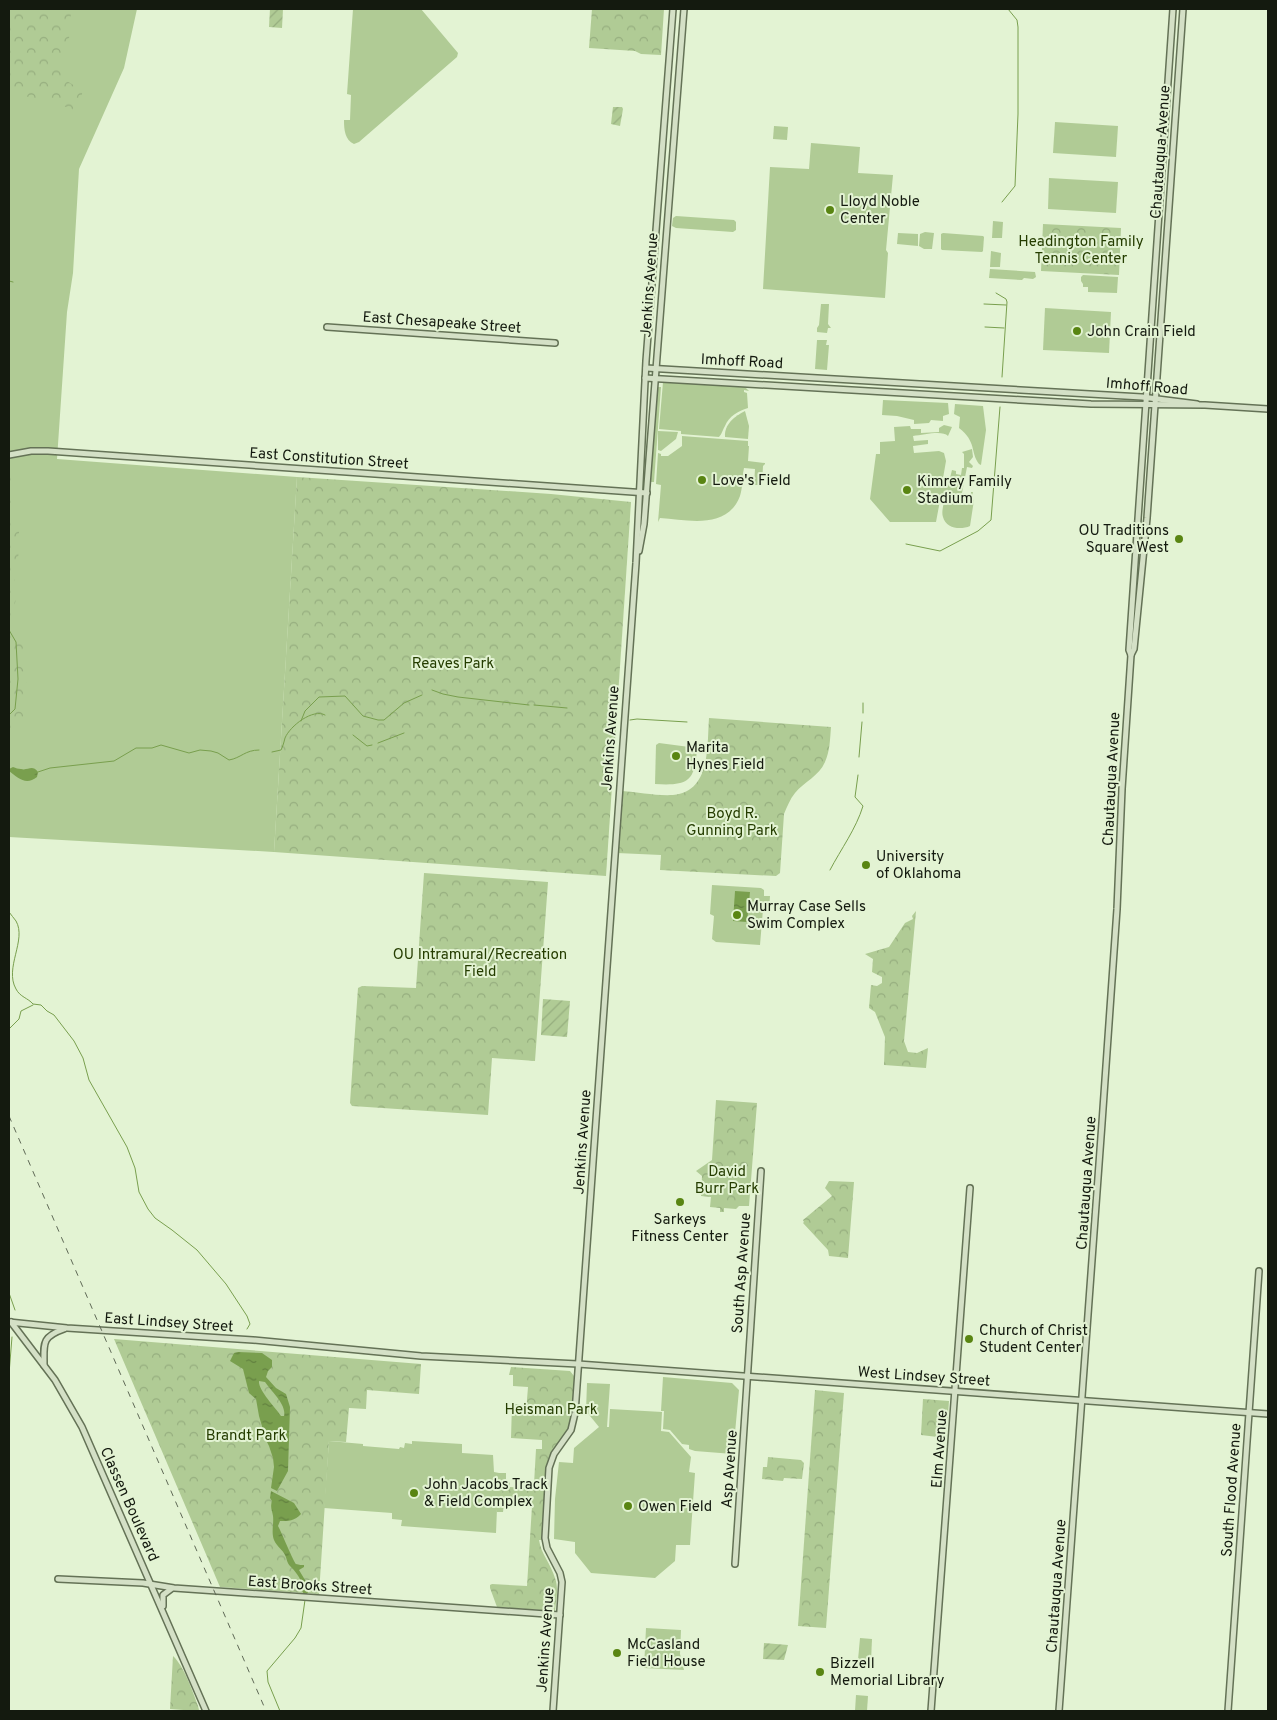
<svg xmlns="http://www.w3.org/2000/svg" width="1277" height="1720" viewBox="0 0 1277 1720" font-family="Overpass,sans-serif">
<defs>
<pattern id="forest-crowns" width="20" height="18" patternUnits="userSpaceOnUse" patternTransform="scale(1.25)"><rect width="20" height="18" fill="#b0cb95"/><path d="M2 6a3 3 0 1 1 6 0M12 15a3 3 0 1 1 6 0" fill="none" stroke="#96ae7f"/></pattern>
<pattern id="garden-furrows" width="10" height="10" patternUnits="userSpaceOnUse" patternTransform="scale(1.25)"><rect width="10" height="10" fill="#b0cb95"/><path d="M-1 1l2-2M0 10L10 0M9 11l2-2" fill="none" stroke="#96ae7f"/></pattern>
<pattern id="water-ripples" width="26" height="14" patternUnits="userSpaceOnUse" patternTransform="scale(1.25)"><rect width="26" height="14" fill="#799f4e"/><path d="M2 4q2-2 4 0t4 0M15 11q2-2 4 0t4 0" fill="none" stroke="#62813f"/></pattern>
</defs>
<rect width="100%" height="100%" fill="#e3f3d3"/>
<g fill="#b0cb95">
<polygon points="9,9 137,9 124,68 79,169 73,273 67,312 57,459 297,477 274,852 9,837"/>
<path d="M353,9H421L458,53L457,57L359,142L354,144C345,140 344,130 344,120H350L351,95L347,94Z"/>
<polygon points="1055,122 1118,126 1116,157 1053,153"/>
<polygon points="774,126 788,127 787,140 773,139"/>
<polygon points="811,143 860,147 858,173 893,175 886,250 888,253 885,298 763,289 770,167 809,169"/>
<polygon points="1049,178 1118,182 1116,213 1048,209"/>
<polygon points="676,216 734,220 736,222 736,230 733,232 676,228 672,226 673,218"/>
<polygon points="993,221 1003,222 1002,238 992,238"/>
<polygon points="925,232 934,233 932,249 924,249 919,246 920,234"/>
<polygon points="898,233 918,234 918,246 897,244"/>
<polygon points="943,233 983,236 984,237 983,251 982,252 942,250 941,249 941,234"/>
<polygon points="991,251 1001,253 1000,267 990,267"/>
<polygon points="990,269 1035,272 1036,277 1033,279 1024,278 1022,280 989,278"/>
<polygon points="1083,275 1118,277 1117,293 1088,292 1088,287 1083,287 1083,284 1081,281 1081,277"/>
<polygon points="821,304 829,304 828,324 831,328 828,328 827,333 817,332 817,328 819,325"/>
<polygon points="1045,308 1111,312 1109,353 1043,350"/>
<polygon points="817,340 827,340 826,345 829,345 827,370 815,369"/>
<path d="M663,382L744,386L749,391L744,390V392L747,393L748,408C738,411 729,416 725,426C722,431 722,434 719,437L681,434V431L659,429Z"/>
<polygon points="657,387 661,387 654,482 650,482"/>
<polygon points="883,400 948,403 949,414 943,416 943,421 931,420 929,423 914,424 914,420 897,416 882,415"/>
<path d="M955,404L983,406L986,430L981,465L979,464C970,452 977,442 959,428L960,417L954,414Z"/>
<path d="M745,411L749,426L748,439L725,437C724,424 735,416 745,411Z"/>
<path d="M944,425L952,427L948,436C942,430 924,435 913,436L914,441L928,440V444L913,446L914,453L939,451L944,453L946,461L942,484L948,486L952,470L956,471V474L961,475L962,468H964V454L962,452L972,449L973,457L969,462L973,466L972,468L967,467L962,493L971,495V492H973L972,496L941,495L936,522H890L870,499L876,454H880V442L895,441L894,427L910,426L911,429H921V433L939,432V428Z"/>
<polygon points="658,431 678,432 676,439 661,451 658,450"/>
<path d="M682,436L748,441V446H749L748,461L765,463V464L763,466L762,485H754L755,469L744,468C742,477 743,487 740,496C727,530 688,520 660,518L658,522L661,485L656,484L658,453L661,454V456H668L682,446Z"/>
<path d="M945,497L970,498L974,500L970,526C961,530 946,529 943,517C941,512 944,503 945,497Z"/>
<path d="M659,743L697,748C695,781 689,786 655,784L656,745Z"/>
<polygon points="712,885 761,888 764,890 764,896 770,896 769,910 763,909 760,945 716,942 712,939 714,916 710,914"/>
<polygon points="663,1377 732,1383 739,1390 733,1454 695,1451 689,1449 689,1445 682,1444 670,1430 663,1429 664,1411 661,1411"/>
<polygon points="587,1383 610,1384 607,1427 609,1427 610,1409 662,1412 661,1431 669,1432 691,1457 689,1472 695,1473 690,1545 676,1545 675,1561 655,1578 591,1573 575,1553 575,1542 554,1539 555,1499 559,1462 573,1463 574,1448 599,1427 586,1411"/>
<polygon points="329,1441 363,1444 363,1446 399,1449 400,1447 404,1448 405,1443 412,1444 412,1441 462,1444 462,1453 493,1455 494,1472 499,1473 499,1479 503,1479 501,1509 497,1509 496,1533 401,1526 402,1520 392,1519 392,1513 324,1508"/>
<polygon points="646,1628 681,1630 680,1654 684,1670 644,1668"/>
<polygon points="860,1638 872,1639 871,1661 858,1660"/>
<polygon points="856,1695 868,1696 867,1711 855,1711"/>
</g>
<g fill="url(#forest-crowns)">
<path d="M9,9H71C70,26 74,36 62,49L63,66L60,71L65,80L82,90C83,98 79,106 73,110L56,103L46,102L25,96L9,95Z"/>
<polygon points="592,9 664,9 661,55 641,54 635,51 589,48"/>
<polygon points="1043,224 1121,228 1119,275 1041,271"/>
<path d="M9,469L15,473C15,479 11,483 10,490L16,496V502L12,508L19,532V543L18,563L14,582L16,599L10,623C17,633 27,641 21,654C22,662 27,668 27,677C27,690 22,704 23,717L9,731V710L12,705C10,691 4,671 12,659V655L9,650Z"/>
<polygon points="297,477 551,494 631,502 606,876 274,852"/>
<path d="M709,718L831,727C830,739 830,751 825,762C819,776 804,782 795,793C790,799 787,807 784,814L780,873L776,876L660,870L661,855L617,853L622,791C638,792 656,796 673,795C711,792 707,745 709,718Z"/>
<polygon points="424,873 548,882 535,1061 492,1058 488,1115 352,1106 350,1103 358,988 362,986 416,988"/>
<polygon points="916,911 904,1041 908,1052 917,1053 928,1048 926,1068 884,1065 885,1037 875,1012 869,1008 871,985 877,986 882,983 882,977 872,972 873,959 865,954 889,947 905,923 913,919 912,916"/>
<polygon points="716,1100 757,1103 749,1206 739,1206 736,1209 724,1208 724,1212 720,1212 720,1208 710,1207 711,1197 701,1196 702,1176 696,1171 712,1160"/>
<polygon points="829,1181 854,1182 848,1258 829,1256 828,1250 803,1223 804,1222 803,1220 832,1196 825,1188"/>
<polygon points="114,1339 421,1364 419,1394 367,1390 366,1409 349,1408 346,1442 329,1441 319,1594 220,1587"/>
<path d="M511,1367L570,1371L574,1376L575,1413L571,1430L550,1462L545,1540H539C541,1554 551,1564 555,1578C559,1589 556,1600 555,1611L497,1607L490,1588V1585L492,1584L527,1586L532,1506L504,1504L503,1512H497V1509H501L503,1479H498L499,1473H506V1482H510L509,1487L529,1488L530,1484H534L536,1449H542V1440L511,1438L512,1404H519V1412H526L528,1387L513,1386V1375H509Z"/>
<polygon points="815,1390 844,1393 826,1628 798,1626"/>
<polygon points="923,1399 949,1401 946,1438 921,1435"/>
<polygon points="768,1457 801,1460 804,1463 802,1479 784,1478 783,1481 762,1479 763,1467 767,1467"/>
<path d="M173,1656C184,1666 193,1692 198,1706L199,1710L197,1711L170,1709Z"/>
</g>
<g fill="url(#garden-furrows)">
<polygon points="270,9 283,9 282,28 269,27"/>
<polygon points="613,107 622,107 623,109 620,126 611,124"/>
<polygon points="543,999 570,1001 567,1037 541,1035"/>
<polygon points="764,1643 788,1645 784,1660 763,1659"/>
</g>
<g fill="url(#water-ripples)" fill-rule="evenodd">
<path d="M13,767C16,768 18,769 21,769C28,771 32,764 38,772L37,777C26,786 18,778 9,771V769Z"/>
<polygon points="735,891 750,892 747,922 733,921"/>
<path d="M238,1352L262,1353L272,1360V1367L268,1371L266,1377L276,1388L286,1394L290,1407L288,1471L277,1491L271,1488L274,1467L273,1458L269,1446L266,1440L259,1416L256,1399L249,1393L243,1369L230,1361L234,1353ZM259,1381L265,1382C271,1391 287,1405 284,1416H281C275,1407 258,1390 259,1381Z"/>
<path d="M271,1491L294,1503L301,1514C295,1521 288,1521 280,1521L278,1526C281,1531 294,1563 296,1564C299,1565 302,1565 304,1565V1567L299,1570L308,1585V1592L307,1594H304L301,1589C304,1581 295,1571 290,1566C287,1563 287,1559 285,1555C283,1550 277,1547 274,1540C271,1532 274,1524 273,1516C272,1510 270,1508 272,1501L270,1498Z"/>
</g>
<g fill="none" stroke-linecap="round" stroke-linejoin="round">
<g stroke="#799f4e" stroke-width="1">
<polyline points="1002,202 1015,186 1018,114 1018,27 1017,20 1008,9"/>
<polyline points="9,281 13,282"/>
<polyline points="996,293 1006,299 1007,302 1002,377"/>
<polyline points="984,304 1006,305"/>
<polyline points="985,327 1004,328"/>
<polyline points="9,527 9,540"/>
<polyline points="906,544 940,551 978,531 991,520 1000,407"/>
<polyline points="9,569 9,572"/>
<polyline points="9,585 9,589"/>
<polyline points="9,630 16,642 18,679 15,709 9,715"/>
<polyline points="432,690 443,694 458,697 529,705"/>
<polyline points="534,705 567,708"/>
<polyline points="863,713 863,703"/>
<polyline points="608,714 615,720"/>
<polyline points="630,720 637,719 687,722"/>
<polyline points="301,721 305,711 319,697 345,696 363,716 378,720 384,720 404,703 422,695"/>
<polyline points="353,735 367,746 372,745"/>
<polyline points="378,743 404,733"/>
<path d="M272,752L281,750C283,746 284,742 285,738C290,726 313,708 325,715"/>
<polyline points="859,757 862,722"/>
<path d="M38,772L50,768L114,761L136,748H152L161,745L189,753L200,750L211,751L218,753L229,760C241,758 245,750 259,750"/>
<path d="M830,870C841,849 856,829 863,806L855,797L858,775"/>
<path d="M9,912C11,915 14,918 16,921C27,940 4,968 16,989C20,997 28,998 33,1004L41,1005L47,1011L54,1015L74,1041L83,1058L89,1080L127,1147L135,1168L139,1192L148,1209L155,1218L172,1230L197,1250L226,1284L247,1316L250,1324L247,1329"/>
<polyline points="9,1029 19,1019 21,1011 33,1005"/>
<polyline points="9,1293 15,1310"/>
<polyline points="9,1374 12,1337"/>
<polyline points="280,1711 268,1682 267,1671 295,1638 301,1628 305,1600"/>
</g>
<defs>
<g id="secondary">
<polyline points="327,327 555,343"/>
<polyline points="646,368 1142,397 1197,404"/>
<polyline points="645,378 1091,404 1205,405 1268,409"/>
<polyline points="9,455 31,451 48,451 647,493"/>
<polyline points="639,551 644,524 684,9"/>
<polyline points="1131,655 1134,649 1147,518 1183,9"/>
<polyline points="9,1322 67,1328 253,1340 421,1356 578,1364 1268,1414"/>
<polyline points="11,1322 55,1380 82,1427 206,1711"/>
<path d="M44,1365C44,1344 41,1337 64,1329"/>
<polyline points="735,1564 761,1171"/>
<polyline points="58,1579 143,1583 174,1588 560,1615"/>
<polyline points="163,1606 163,1595 171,1589"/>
<polyline points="553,1711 562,1582 560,1573 547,1548 545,1538 549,1468 554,1454 571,1430 575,1413 636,563 646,361 673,9"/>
<polyline points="931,1711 970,1188"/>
<polyline points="1059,1711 1102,1123 1117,909 1122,789 1131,655 1129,650 1173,9"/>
<polyline points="1228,1711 1259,1271"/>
</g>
</defs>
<use href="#secondary" stroke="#647256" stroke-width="8"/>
<use href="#secondary" stroke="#d4e0c6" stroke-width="5"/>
<polyline stroke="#5f6956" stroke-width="1" stroke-dasharray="6 6" stroke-linecap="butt" points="9,1116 266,1711"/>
</g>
<g fill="#598512" stroke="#e3f3d3" stroke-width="2">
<circle cx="830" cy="210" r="5"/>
<circle cx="1077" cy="331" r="5"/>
<circle cx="702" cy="480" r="5"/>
<circle cx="907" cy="490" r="5"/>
<circle cx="1179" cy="539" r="5"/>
<circle cx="676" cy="756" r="5"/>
<circle cx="866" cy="865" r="5"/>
<circle cx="737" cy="915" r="5"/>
<circle cx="680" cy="1202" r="5"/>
<circle cx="969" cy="1339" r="5"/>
<circle cx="414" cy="1493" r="5"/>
<circle cx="628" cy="1506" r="5"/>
<circle cx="617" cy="1653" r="5"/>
<circle cx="820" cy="1672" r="5"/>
</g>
<g text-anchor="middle" stroke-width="4" stroke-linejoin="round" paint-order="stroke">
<g font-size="15" fill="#141a0f" stroke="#e3f3d3">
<text transform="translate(1160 152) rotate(-86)" y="5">Chautauqua Avenue</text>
<text transform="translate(649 285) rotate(-86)" y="5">Jenkins Avenue</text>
<text transform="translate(442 322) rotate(4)" y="5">East Chesapeake Street</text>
<text transform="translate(742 361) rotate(3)" y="5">Imhoff Road</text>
<text transform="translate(1147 386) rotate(5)" y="5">Imhoff Road</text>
<text transform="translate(329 458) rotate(4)" y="5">East Constitution Street</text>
<text transform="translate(610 738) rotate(-86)" y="5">Jenkins Avenue</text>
<text transform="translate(1111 779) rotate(-87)" y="5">Chautauqua Avenue</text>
<text transform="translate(582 1142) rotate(-86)" y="5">Jenkins Avenue</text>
<text transform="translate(1086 1183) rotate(-86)" y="5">Chautauqua Avenue</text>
<text transform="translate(741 1273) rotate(-86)" y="5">South Asp Avenue</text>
<text transform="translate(169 1322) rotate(4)" y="5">East Lindsey Street</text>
<text transform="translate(924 1376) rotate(4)" y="5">West Lindsey Street</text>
<text transform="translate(939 1449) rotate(-86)" y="5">Elm Avenue</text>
<text transform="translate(729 1469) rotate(-86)" y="5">Asp Avenue</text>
<text transform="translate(1231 1490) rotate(-86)" y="5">South Flood Avenue</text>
<text transform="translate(130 1504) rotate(66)" y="5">Classen Boulevard</text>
<text transform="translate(310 1585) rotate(4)" y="5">East Brooks Street</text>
<text transform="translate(1056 1586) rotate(-86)" y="5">Chautauqua Avenue</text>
<text transform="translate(545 1640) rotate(-86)" y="5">Jenkins Avenue</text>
</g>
<g font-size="15" fill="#141a0f" stroke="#e3f3d3" text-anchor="start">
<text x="840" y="206">Lloyd Noble<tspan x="840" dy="17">Center</tspan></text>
<text x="1087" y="336">John Crain Field</text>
<text x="712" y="485">Love's Field</text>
<text x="917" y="486">Kimrey Family<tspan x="917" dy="17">Stadium</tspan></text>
<text x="1169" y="535" text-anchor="end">OU Traditions<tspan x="1169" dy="17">Square West</tspan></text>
<text x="686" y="752">Marita<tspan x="686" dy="17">Hynes Field</tspan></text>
<text x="876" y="861">University<tspan x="876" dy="17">of Oklahoma</tspan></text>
<text x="747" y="911">Murray Case Sells<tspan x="747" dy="17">Swim Complex</tspan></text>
<text x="680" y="1224" text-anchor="middle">Sarkeys<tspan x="680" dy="17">Fitness Center</tspan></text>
<text x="979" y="1335">Church of Christ<tspan x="979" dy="17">Student Center</tspan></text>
<text x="424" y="1489">John Jacobs Track<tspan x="424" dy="17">&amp; Field Complex</tspan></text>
<text x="638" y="1511">Owen Field</text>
<text x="627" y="1649">McCasland<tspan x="627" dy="17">Field House</tspan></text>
<text x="830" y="1668">Bizzell<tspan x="830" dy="17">Memorial Library</tspan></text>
</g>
<g font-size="15" fill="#253d00" stroke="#e3f3d3">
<text x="1081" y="246">Headington Family<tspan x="1081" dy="17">Tennis Center</tspan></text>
<text x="453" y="668">Reaves Park</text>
<text x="732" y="818">Boyd R.<tspan x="732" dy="17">Gunning Park</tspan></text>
<text x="480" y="959">OU Intramural/Recreation<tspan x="480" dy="17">Field</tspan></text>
<text x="727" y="1176">David<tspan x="727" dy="17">Burr Park</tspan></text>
<text x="551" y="1414">Heisman Park</text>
<text x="246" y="1440">Brandt Park</text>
</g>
</g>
<rect width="1277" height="1720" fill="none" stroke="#141a0f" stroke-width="20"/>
</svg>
